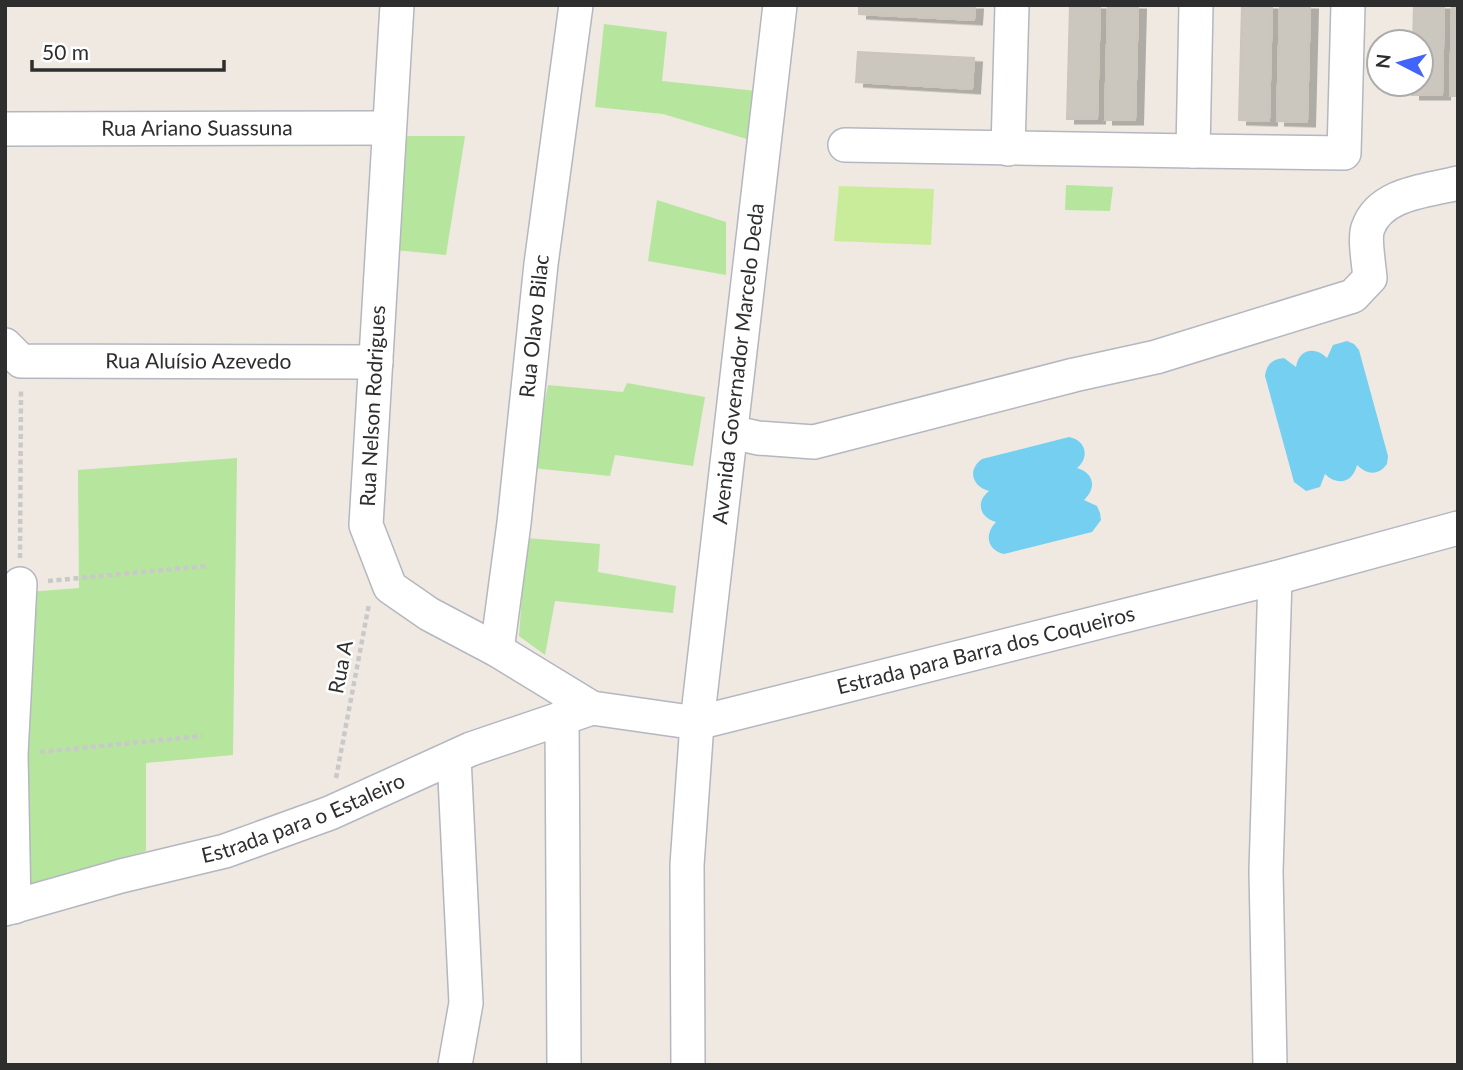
<svg xmlns="http://www.w3.org/2000/svg" width="1463" height="1070" viewBox="0 0 1463 1070" font-family="Lato,sans-serif">
<defs>
<filter id="shadow"><feDropShadow dx="8" dy="4.5" stdDeviation="0" flood-color="#0004"/></filter>
</defs>
<rect width="100%" height="100%" fill="#efe9e1"/>
<g fill="#b6e59e">
<polygon points="604,24 667,32 662,81 757,91 747,139 663,114 595,107"/>
<polygon points="404,136 465,136 446,255 395,250"/>
<polygon points="1066,185 1113,187 1110,211 1065,210"/>
<polygon points="657,200 726,222 726,275 648,261"/>
<polygon points="627,383 705,397 693,466 615,455 610,476 532,468 548,385 623,392"/>
<polygon points="237,458 233,755 146,763 146,851 24,886 28,592 79,588 78,470"/>
<polygon points="526,538 600,544 598,572 676,586 673,613 555,601 545,655 519,636"/>
</g>
<polygon fill="#c9ec9a" points="839,186 934,189 931,245 834,241"/>
<g fill="#75cff0">
<path d="M1347,341L1354,344L1359,350L1388,456L1387,464C1378,476 1367,475 1357,465C1353,483 1337,486 1325,474L1320,487L1306,491L1294,482L1265,376C1267,364 1272,359 1284,358L1296,367C1299,349 1315,346 1327,358L1333,345Z"/>
<path d="M1069,437C1086,440 1090,457 1077,468C1094,473 1097,488 1084,500L1097,506L1100,513L1101,520L1092,532L1004,554C987,550 984,534 996,522C980,518 975,502 989,491C972,486 967,470 982,459Z"/>
</g>
<g fill="#cbc7bf" stroke="#cbc5ba" stroke-width="2" filter="url(#shadow)">
<polygon points="859,5 975,5 974,20 859,14"/>
<polygon points="1070,5 1100,5 1097,119 1067,119"/>
<polygon points="1108,5 1138,5 1135,120 1105,120"/>
<polygon points="1242,5 1272,5 1269,121 1239,120"/>
<polygon points="1280,5 1310,5 1307,122 1277,121"/>
<polygon points="1414,5 1444,5 1442,95 1412,95 1412,84 1421,84 1421,42 1413,42"/>
<polygon points="1452,5 1458,5 1458,96 1450,96"/>
<polygon points="858,52 974,58 972,89 856,82"/>
</g>
<g fill="none" stroke-linecap="round" stroke-linejoin="round">
<defs>
<g id="minor">
<path id="s1" d="M397,5L366,525L390,587L429,614L497,650L592,708L697,723L1275,578L1458,528"/>
<path id="s2" d="M5,129L388,128"/>
<polyline points="845,145 1193,151 1196,5"/>
<polyline points="1008,149 1012,5"/>
<polyline points="1193,151 1344,153 1348,5"/>
<path id="s3" d="M5,345L21,361L376,362"/>
<path d="M731,432L758,438L814,442L1074,375L1156,357L1353,296L1370,278C1369,265 1364,238 1368,228C1380,193 1427,191 1458,183"/>
<path id="s4" d="M497,650L514,523L541,264L576,5"/>
<polyline points="562,717 564,1065"/>
<polyline points="454,757 466,1003 455,1065"/>
<polyline points="14,907 11,754 20,584"/>
<path id="s5" d="M5,909L121,876L225,851L330,813L471,749L592,708"/>
<path id="s6" d="M688,1065L687,865L697,723L780,5"/>
<polyline points="1270,1065 1266,871 1275,578"/>
</g>
</defs>
<use href="#minor" stroke="#b4b7c1" stroke-width="36"/>
<g stroke="#c9c9c9" stroke-width="4.5" stroke-dasharray="5 3.5" stroke-linecap="butt">
<polyline points="20,558 21,388"/>
<polyline points="48,581 207,566"/>
<polyline points="40,752 202,736"/>
<polyline points="336,778 369,604"/>
</g>
<use href="#minor" stroke="#fff" stroke-width="33"/>
</g>
<g text-anchor="middle" stroke-width="5" stroke-linejoin="round" paint-order="stroke">
<g font-size="21" fill="#2e2e2e" stroke="#fff">
<text dy="7" stroke="none"><textPath href="#s2" startOffset="192">Rua Ariano Suassuna</textPath></text>
<text dy="7" stroke="none"><textPath href="#s4" startOffset="326">Rua Olavo Bilac</textPath></text>
<text dy="7" stroke="none"><textPath href="#s3" startOffset="200">Rua Aluísio Azevedo</textPath></text>
<text dy="7" stroke="none"><textPath href="#s6" startOffset="704">Avenida Governador Marcelo Deda</textPath></text>
<text transform="translate(373 406) rotate(-87)" y="7">Rua Nelson Rodrigues</text>
<text dy="7" stroke="none"><textPath href="#s1" startOffset="1227">Estrada para Barra dos Coqueiros</textPath></text>
<text transform="translate(341 667) rotate(-79)" y="7">Rua A</text>
<text dy="7" stroke="none"><textPath href="#s5" startOffset="312">Estrada para o Estaleiro</textPath></text>
</g>
</g>
<rect width="1463" height="1070" fill="none" stroke="#2e2e2e" stroke-width="14"/>
<g transform="translate(1400 63) rotate(276)"><circle r="33" fill="#ffffff" stroke="#ababab" stroke-width="2"/>
<path d="M0-5L12 26L0 18L-12 26Z" fill="#4264fb"/>
<text y="-10" font-size="19" font-weight="bold" text-anchor="middle" fill="#2e2e2e">N</text>
</g>
<path d="M32 60v10h192v-10" fill="none" stroke="#2e2e2e" stroke-width="3.5"/>
<text x="42" y="60" font-size="21" fill="#2e2e2e" stroke="#ffffff" stroke-width="5" paint-order="stroke">50 m</text>
</svg>
